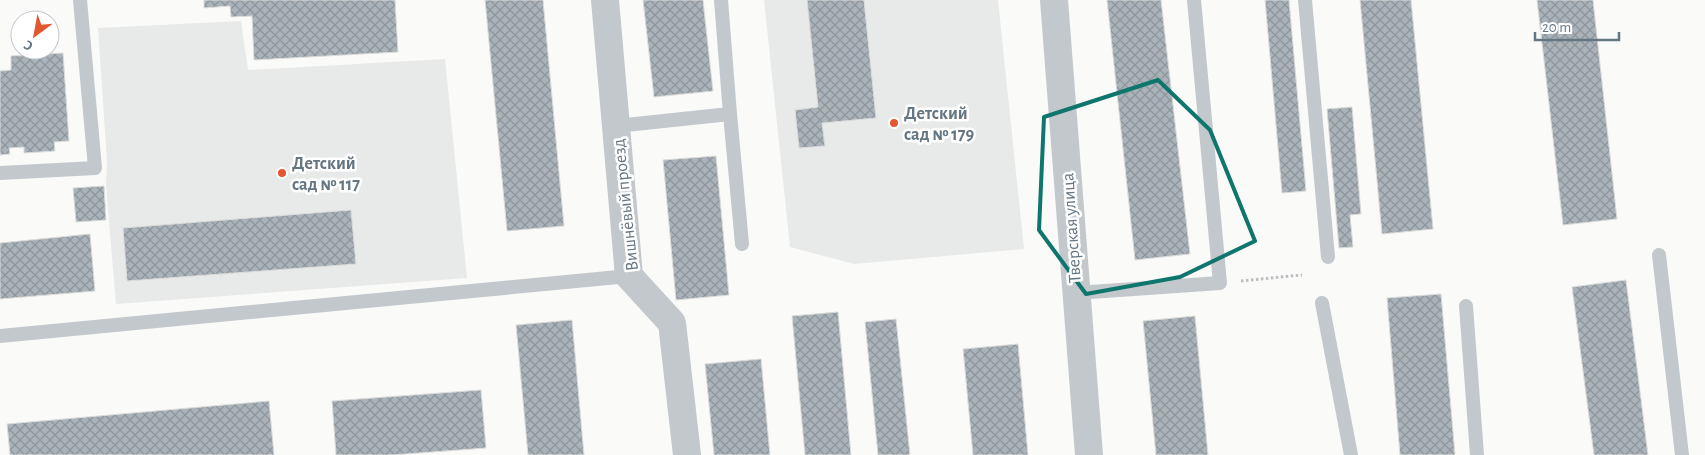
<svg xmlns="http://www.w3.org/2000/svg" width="1705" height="455" viewBox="0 0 1705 455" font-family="'Alegreya Sans',sans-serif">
<defs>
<pattern id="building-cross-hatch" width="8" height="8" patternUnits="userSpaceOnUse" patternTransform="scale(1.25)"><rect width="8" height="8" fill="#aab3b9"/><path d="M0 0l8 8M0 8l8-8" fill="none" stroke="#8e969c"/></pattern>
</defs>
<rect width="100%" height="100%" fill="#fafaf8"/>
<g fill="#e8e9e9">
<polygon points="764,0 998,0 1024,249 854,264 790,247"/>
<polygon points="241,21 248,70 445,59 467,278 116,304 106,186 107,161 98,28"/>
</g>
<g fill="url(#building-cross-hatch)" stroke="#dcdcda">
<polygon points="204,0 395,0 398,52 254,60 252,16 231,17 230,6 204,8"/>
<polygon points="485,0 543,0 564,226 507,231"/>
<polygon points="643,0 703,0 713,91 654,97"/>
<polygon points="807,0 864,0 876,118 822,123 825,146 799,148 795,110 818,107"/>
<polygon points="1107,0 1161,0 1190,254 1135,260"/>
<polygon points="1265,0 1289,0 1306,191 1282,193"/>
<polygon points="1360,0 1411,0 1433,229 1382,234"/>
<polygon points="1537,0 1593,0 1617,219 1563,225"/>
<polygon points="63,53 69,141 54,142 55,151 24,153 24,147 9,148 10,154 0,155 0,71 11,70 11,56"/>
<polygon points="1352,107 1361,214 1350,215 1353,247 1339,248 1327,109"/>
<polygon points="716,156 729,295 676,300 663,160"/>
<polygon points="104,186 106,220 76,222 73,188"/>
<polygon points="351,210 356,264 127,281 123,228"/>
<polygon points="90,234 95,291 0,299 0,243"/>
<polygon points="1626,280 1648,455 1594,455 1572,287"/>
<polygon points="1441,294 1455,455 1400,455 1387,298"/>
<polygon points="838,312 851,455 805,455 792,316"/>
<polygon points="1195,316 1208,455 1156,455 1143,321"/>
<polygon points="896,319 910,455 878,455 865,322"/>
<polygon points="572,320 584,455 528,455 516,325"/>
<polygon points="1018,344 1028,455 973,455 963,349"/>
<polygon points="761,359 770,455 714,455 705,364"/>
<polygon points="481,390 486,448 392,455 336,455 332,401"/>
<polygon points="269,401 274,455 10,455 7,424"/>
</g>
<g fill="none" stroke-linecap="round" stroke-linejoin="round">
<polyline stroke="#bbbfc2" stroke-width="3" stroke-dasharray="2.5 2.5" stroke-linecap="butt" points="1241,281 1302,275"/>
<g stroke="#c3c8cc" stroke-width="14">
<polyline points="721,0 730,114"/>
<polyline points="1305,0 1328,257"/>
<polyline points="616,126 730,114 742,244"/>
<polyline points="0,173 95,168 80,0"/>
<polyline points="1659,255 1682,455"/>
<polyline points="1076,293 1220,283 1194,0"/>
<polyline points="1322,303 1351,455"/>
<polyline points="1466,306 1477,455"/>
<polyline points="0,336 629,276"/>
</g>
<g stroke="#c3c8cc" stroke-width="28">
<polyline points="605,0 629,276 672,323 687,455"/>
<polyline points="1054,0 1089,455"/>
</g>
</g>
<path fill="none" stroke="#0f766e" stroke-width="4" stroke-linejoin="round" d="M1158,80L1210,130L1255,241L1180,277L1086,294L1039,230L1044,117Z"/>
<g fill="#e4572e" stroke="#fff" stroke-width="2">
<circle cx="894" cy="123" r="5"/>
<circle cx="282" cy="173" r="5"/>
</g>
<g text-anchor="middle" stroke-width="5" stroke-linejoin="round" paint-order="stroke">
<g font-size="18" font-weight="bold" fill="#657683" stroke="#fff" text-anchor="start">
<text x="904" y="119">Детский<tspan x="904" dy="21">сад № 179</tspan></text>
<text x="292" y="169">Детский<tspan x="292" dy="21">сад № 117</tspan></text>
</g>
<g font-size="18" fill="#657683" stroke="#fff">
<text transform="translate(625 205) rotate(-96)" y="6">Вишнёвый проезд</text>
<text transform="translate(1071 228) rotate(-94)" y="6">Тверская улица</text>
</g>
</g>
<g transform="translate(35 35) rotate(212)"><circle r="24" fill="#ffffff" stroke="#c1c8cd"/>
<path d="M0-4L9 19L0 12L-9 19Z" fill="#e4572e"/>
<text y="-8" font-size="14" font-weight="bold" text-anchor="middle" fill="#657683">С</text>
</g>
<path d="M1535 32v8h84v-8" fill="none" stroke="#657683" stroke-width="2.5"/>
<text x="1542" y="32" font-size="15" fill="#657683" stroke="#ffffff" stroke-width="4" paint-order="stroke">20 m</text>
</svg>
